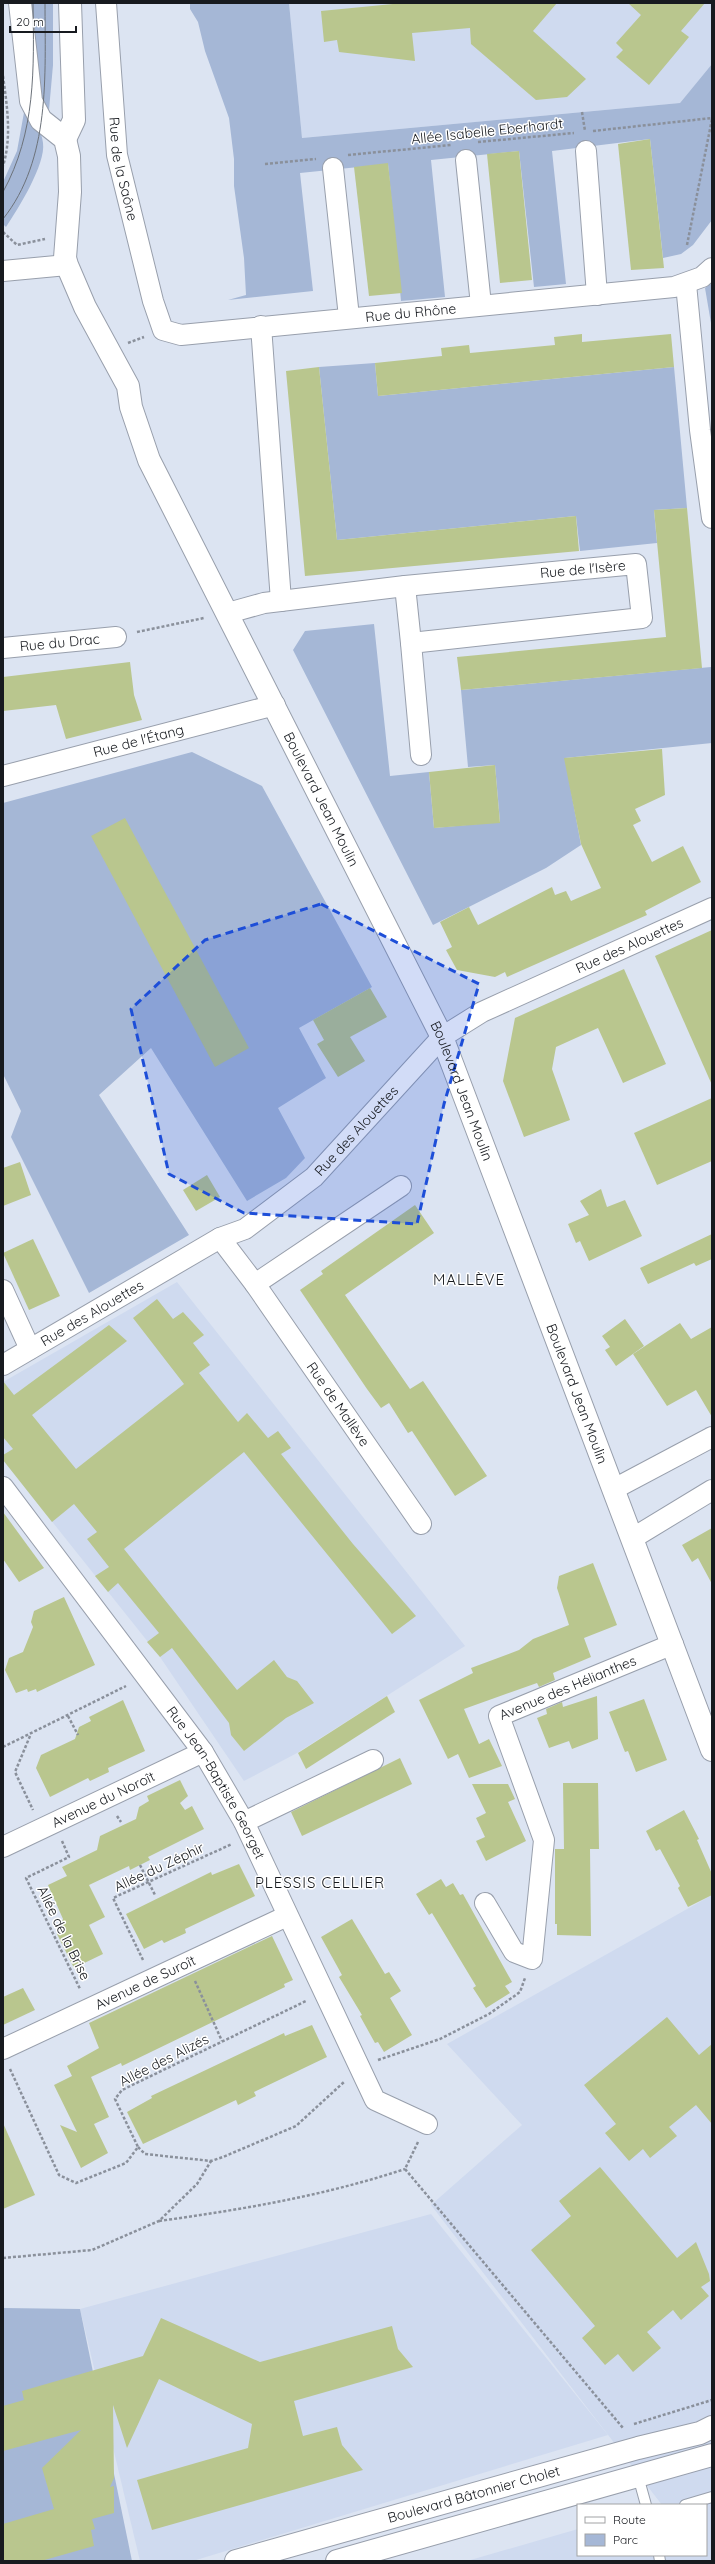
<svg xmlns="http://www.w3.org/2000/svg" width="715" height="2564" viewBox="0 0 715 2564" font-family="Quicksand,sans-serif">
<rect width="100%" height="100%" fill="#dce4f2"/>
<g fill="#cfdaef">
<polygon points="289,3 712,3 712,64 680,103 302,138"/>
<polygon points="177,1282 465,1646 297,1753 244,1781 160,1657 3,1460 3,1382"/>
<polygon points="712,1895 712,2561 467,2561 578,2529 578,2555 706,2555 706,2505 662,2505 431,2205 522,2125 447,2044"/>
<polygon points="431,2214 608,2435 193,2561 140,2561 80,2309"/>
</g>
<g fill="#a5b7d6">
<polygon points="27,3 53,3 53,65 49,110 40,95"/>
<polygon points="190,3 289,3 302,138 680,103 712,64 712,220 693,245 681,254 663,258 650,139 552,151 566,284 534,287 519,151 431,160 445,297 401,301 388,164 300,173 313,291 228,300 246,295 244,258 234,186 234,159 229,118 205,51 198,22 190,9"/>
<path d="M25,107C32,117 42,130 43,143C46,164 18,209 6,227L3,224V182L17,151Z"/>
<polygon points="712,283 712,329 705,288"/>
<polygon points="375,363 378,396 674,367 687,508 654,510 657,543 580,551 576,516 337,540 319,367"/>
<polygon points="374,624 390,776 429,772 434,828 500,822 495,765 468,767 461,690 711,667 712,743 565,758 581,845 546,868 433,925 293,650 305,631"/>
<polygon points="192,752 262,786 372,987 299,1028 326,1078 278,1108 305,1158 286,1178 247,1201 151,1048 99,1095 189,1235 89,1293 11,1137 21,1111 3,1074 3,803"/>
<polygon points="3,2308 80,2309 132,2561 3,2561"/>
</g>
<g fill="#b9c68e">
<polygon points="403,3 557,3 533,31 586,79 567,97 536,100 471,44 470,28 412,33 415,61 339,52 337,40 324,42 321,11"/>
<polygon points="628,3 705,3 681,31 689,37 649,85 616,57 623,50 616,43 641,15"/>
<polygon points="650,139 664,268 631,270 618,144"/>
<polygon points="519,151 532,280 500,283 487,154"/>
<polygon points="388,163 402,293 369,296 354,167"/>
<polygon points="582,334 582,342 671,334 674,367 378,396 375,363 442,356 441,348 469,345 470,353 555,345 554,337"/>
<polygon points="319,367 337,540 576,516 579,551 305,576 286,371"/>
<polygon points="687,508 702,668 461,690 457,657 666,637 654,510"/>
<polygon points="130,662 134,695 142,720 66,739 56,705 3,711 3,677"/>
<polygon points="662,749 665,795 635,809 641,821 633,825 652,862 683,846 701,882 645,911 647,915 507,977 505,972 495,977 457,970 446,950 452,947 440,922 469,907 478,925 552,887 555,895 566,891 571,901 601,888 581,844 564,758"/>
<polygon points="495,765 500,823 434,828 429,772"/>
<polygon points="125,818 249,1048 215,1067 91,836"/>
<polygon points="712,930 712,1085 655,956"/>
<polygon points="624,969 666,1064 623,1083 598,1028 556,1047 552,1069 570,1120 524,1137 503,1081 515,1018"/>
<polygon points="370,988 387,1017 350,1037 365,1061 338,1077 317,1044 324,1040 313,1020"/>
<polygon points="712,1098 712,1161 657,1185 634,1133"/>
<polygon points="20,1162 31,1195 3,1206 3,1168"/>
<polygon points="207,1175 220,1197 196,1211 183,1190"/>
<polygon points="601,1189 607,1207 625,1200 642,1236 589,1261 580,1241 576,1243 568,1224 589,1215 580,1201"/>
<polygon points="415,1205 434,1233 345,1295 410,1389 423,1381 487,1476 455,1496 412,1431 408,1433 389,1403 381,1408 367,1389 300,1290 323,1274 321,1271"/>
<polygon points="712,1234 712,1259 696,1266 694,1263 648,1284 640,1268"/>
<polygon points="33,1239 60,1296 29,1310 3,1253"/>
<polygon points="157,1299 173,1319 183,1312 204,1335 193,1343 210,1365 199,1373 238,1422 247,1413 268,1438 278,1431 291,1448 281,1454 353,1544 416,1616 392,1634 244,1452 124,1549 237,1690 274,1660 287,1677 297,1681 314,1703 286,1718 244,1751 231,1735 229,1723 172,1648 160,1657 147,1642 159,1633 118,1583 108,1592 95,1576 109,1567 87,1539 97,1532 74,1504 52,1522 3,1460 3,1455 13,1449 3,1437 3,1381 14,1395 109,1325 127,1341 32,1415 76,1469 184,1384 133,1318"/>
<polygon points="625,1319 644,1346 616,1366 605,1350 610,1347 602,1336"/>
<polygon points="680,1323 691,1339 712,1327 712,1417 696,1390 667,1406 633,1354"/>
<polygon points="3,1512 44,1568 19,1582 3,1559"/>
<polygon points="712,1528 712,1584 698,1558 692,1562 682,1545"/>
<polygon points="593,1563 617,1625 584,1638 591,1657 553,1673 555,1680 539,1687 537,1683 464,1709 479,1744 489,1739 502,1766 469,1778 458,1754 448,1759 419,1700 473,1673 471,1668 519,1650 533,1639 569,1625 557,1588 559,1576"/>
<polygon points="64,1597 95,1665 37,1692 36,1689 28,1692 27,1689 16,1693 5,1670 9,1658 23,1652 33,1627 31,1622 34,1611"/>
<polygon points="387,1696 395,1712 306,1769 298,1753"/>
<polygon points="597,1696 598,1739 572,1749 569,1741 549,1748 537,1718 547,1714 546,1709 562,1702 563,1707"/>
<polygon points="644,1699 667,1760 636,1772 628,1751 625,1752 609,1712"/>
<polygon points="123,1700 145,1751 108,1768 109,1772 90,1781 88,1778 50,1797 36,1768 41,1755 75,1739 79,1727 91,1721 89,1717"/>
<polygon points="400,1758 412,1784 302,1836 291,1812"/>
<polygon points="180,1780 188,1796 180,1803 185,1810 192,1806 204,1829 148,1857 150,1860 130,1870 129,1866 89,1885 105,1917 89,1925 103,1954 74,1968 57,1934 63,1919 48,1885 67,1876 62,1867 97,1850 100,1836 136,1819 139,1807 149,1801 147,1796"/>
<polygon points="563,1783 598,1783 599,1849 590,1849 591,1936 557,1935 557,1924 555,1924 555,1849 564,1849"/>
<polygon points="472,1784 508,1784 515,1799 508,1802 526,1841 486,1861 476,1841 485,1837 476,1818 486,1813"/>
<polygon points="684,1810 699,1839 697,1840 712,1874 712,1895 688,1907 678,1888 680,1886 660,1849 656,1851 646,1831"/>
<polygon points="239,1864 255,1896 185,1929 186,1933 164,1943 162,1940 144,1949 126,1914 211,1872 212,1875"/>
<polygon points="441,1879 446,1887 453,1883 460,1895 463,1894 512,1982 505,1986 510,1993 486,2008 473,1988 476,1986 432,1913 429,1915 416,1894"/>
<polygon points="352,1919 385,1974 389,1972 401,1991 390,1998 412,2035 384,2052 378,2042 375,2043 360,2016 362,2015 339,1977 342,1975 321,1937"/>
<polygon points="272,1936 293,1980 284,1984 285,1987 122,2066 121,2063 91,2077 109,2117 94,2124 108,2153 81,2168 60,2125 77,2132 54,2085 72,2076 67,2066 99,2048 89,2023"/>
<polygon points="23,1988 35,2010 3,2025 3,1997"/>
<polygon points="667,2017 699,2055 712,2044 712,2124 696,2105 669,2127 677,2136 650,2158 643,2149 629,2161 605,2133 616,2124 584,2085"/>
<polygon points="312,2025 327,2057 254,2092 256,2096 238,2105 236,2100 143,2144 127,2112 152,2098 151,2096 248,2050 284,2033 285,2036"/>
<polygon points="3,2123 35,2195 3,2209"/>
<polygon points="600,2167 677,2258 696,2242 709,2274 710,2281 701,2287 709,2296 681,2320 673,2310 647,2332 661,2348 633,2372 618,2354 605,2365 582,2338 595,2326 531,2250 571,2216 559,2201"/>
<polygon points="161,2318 260,2362 392,2326 398,2349 413,2367 294,2401 303,2436 337,2427 342,2445 363,2470 152,2530 137,2480 248,2448 252,2424 159,2379 127,2448 113,2405 114,2478 110,2487 114,2486 114,2513 92,2519 95,2529 91,2530 94,2546 41,2561 3,2561 3,2524 54,2509 42,2468 81,2430 3,2451 3,2406 24,2400 22,2391 143,2356"/>
</g>
<g fill="none" stroke-linecap="round" stroke-linejoin="round">
<defs>
<g id="lane">
<polyline points="638,2476 646,2505"/>
<polyline points="685,2505 712,2497"/>
<polyline points="659,2555 660,2561"/>
</g>
<g id="street">
<path id="s1" d="M106,3L117,155L153,301L163,330L181,335L674,287L702,277L712,268"/>
<polyline points="586,151 597,295"/>
<polyline points="466,160 481,305"/>
<polyline points="333,168 349,317"/>
<polyline points="3,271 67,265"/>
<polyline points="686,284 700,430 712,518"/>
<polyline points="261,326 281,601"/>
<polyline points="405,586 411,643"/>
<path id="s2" d="M228,613L264,603L405,586L636,564L642,618L411,643L421,755"/>
<path id="s3" d="M3,648L116,637"/>
<path id="s4" d="M3,776L275,705"/>
<path id="s5" d="M220,1238L255,1284L421,1524"/>
<polyline points="255,1284 401,1186"/>
<polyline points="3,1290 30,1349"/>
<path id="s6" d="M3,1365L220,1238L245,1229L314,1177L442,1037L482,1012L712,908"/>
<path id="s7" d="M3,1487L203,1752L244,1822L375,2100L427,2124"/>
<polyline points="614,1489 712,1437"/>
<polyline points="633,1538 712,1490"/>
<polyline points="244,1822 373,1760"/>
<path id="s8" d="M3,1847L203,1752"/>
<path id="s9" d="M485,1903L514,1952L532,1959L544,1840L499,1716L673,1644"/>
<path id="s10" d="M3,2049L287,1916"/>
</g>
<g id="secondary">
<path id="s11" d="M236,2561L638,2448L700,2433L712,2427"/>
<polyline points="337,2561 712,2455"/>
</g>
<g id="primary">
<path id="s12" d="M20,3L31,101L41,120L65,139L69,156L70,192L65,258L67,265L85,307L128,386L131,407L149,460L442,1037L712,1750"/>
<polyline points="65,139 74,120 70,3"/>
</g>
</defs>
<use href="#lane" stroke="#989fac" stroke-width="12"/>
<use href="#street" stroke="#989fac" stroke-width="22"/>
<use href="#secondary" stroke="#989fac" stroke-width="24"/>
<use href="#primary" stroke="#989fac" stroke-width="24"/>
<g stroke="#8a909b" stroke-width="2.5" stroke-dasharray="3 2" stroke-linecap="butt">
<path d="M3,76C7,106 12,137 3,166"/>
<polyline points="582,112 585,131"/>
<polyline points="593,131 712,118"/>
<polyline points="478,142 574,133"/>
<polyline points="348,155 451,145"/>
<polyline points="265,164 316,159"/>
<polyline points="3,232 17,245 45,239"/>
<polyline points="687,245 712,119"/>
<polyline points="128,343 144,337"/>
<polyline points="137,632 204,618"/>
<polyline points="68,1716 78,1735"/>
<polyline points="30,1736 15,1772 33,1810"/>
<polyline points="3,1747 126,1686"/>
<polyline points="117,1816 121,1822"/>
<polyline points="62,1841 69,1857 26,1878 80,1989"/>
<polyline points="140,1865 155,1895"/>
<polyline points="143,1960 113,1898 232,1844"/>
<polyline points="195,1981 222,2041"/>
<polyline points="378,2060 440,2039 489,2014 520,1992 525,1978"/>
<polyline points="10,2069 59,2175 76,2183 126,2163 138,2147 115,2099 122,2090 306,2001"/>
<polyline points="418,2142 405,2169 623,2428"/>
<polyline points="138,2147 145,2154 211,2161 223,2157 296,2126 344,2082"/>
<path d="M159,2221C245,2209 323,2196 405,2169"/>
<polyline points="3,2258 92,2250 159,2221 197,2184 211,2161"/>
<polyline points="634,2424 712,2400"/>
</g>
<use href="#lane" stroke="#fff" stroke-width="10"/>
<use href="#street" stroke="#fff" stroke-width="20"/>
<use href="#secondary" stroke="#fff" stroke-width="22"/>
<use href="#primary" stroke="#fff" stroke-width="22"/>
<g stroke="#6c727a" stroke-width="1">
<path d="M3,192C36,132 34,69 33,3"/>
<path d="M3,219C51,159 45,75 45,3"/>
</g>
</g>
<path fill="#1d4ed8" fill-opacity="0.2" stroke="#1d4ed8" stroke-width="3" stroke-dasharray="8 5" stroke-linejoin="round" d="M321,904L479,984L444,1104L417,1224L244,1213L169,1174L131,1009L205,940Z"/>
<g text-anchor="middle" stroke-width="3" stroke-linejoin="round" paint-order="stroke">
<g font-size="14" fill="#171a1f" stroke="#fff">
<text transform="translate(487 131) rotate(-6)" y="5">Allée Isabelle Eberhardt</text>
<text dy="5" stroke="none"><textPath href="#s1" startOffset="167">Rue de la Saône</textPath></text>
<text dy="5" stroke="none"><textPath href="#s1" startOffset="583">Rue du Rhône</textPath></text>
<text dy="5" stroke="none"><textPath href="#s2" startOffset="358">Rue de l'Isère</textPath></text>
<text dy="5" stroke="none"><textPath href="#s3" startOffset="57">Rue du Drac</textPath></text>
<text dy="5" stroke="none"><textPath href="#s4" startOffset="140">Rue de l'Étang</textPath></text>
<text dy="5" stroke="none"><textPath href="#s12" startOffset="871">Boulevard Jean Moulin</textPath></text>
<text dy="5" stroke="none"><textPath href="#s6" startOffset="763">Rue des Alouettes</textPath></text>
<text dy="5" stroke="none"><textPath href="#s12" startOffset="1195">Boulevard Jean Moulin</textPath></text>
<text dy="5" stroke="none"><textPath href="#s6" startOffset="427">Rue des Alouettes</textPath></text>
<text dy="5" stroke="none"><textPath href="#s6" startOffset="103">Rue des Alouettes</textPath></text>
<text dy="5" stroke="none"><textPath href="#s12" startOffset="1519">Boulevard Jean Moulin</textPath></text>
<text dy="5" stroke="none"><textPath href="#s5" startOffset="204">Rue de Mallève</textPath></text>
<text dy="5" stroke="none"><textPath href="#s9" startOffset="402">Avenue des Hélianthes</textPath></text>
<text dy="5" stroke="none"><textPath href="#s7" startOffset="365">Rue Jean-Baptiste Georget</textPath></text>
<text dy="5" stroke="none"><textPath href="#s8" startOffset="111">Avenue du Noroît</textPath></text>
<text transform="translate(159 1867) rotate(-25)" y="5">Allée du Zéphir</text>
<text transform="translate(64 1933) rotate(64)" y="5">Allée de la Brise</text>
<text dy="5" stroke="none"><textPath href="#s10" startOffset="157">Avenue de Suroît</textPath></text>
<text transform="translate(164 2060) rotate(-27)" y="5">Allée des Alizés</text>
<text dy="5" stroke="none"><textPath href="#s11" startOffset="247">Boulevard Bâtonnier Cholet</textPath></text>
</g>
<g font-size="15" letter-spacing="1" fill="#171a1f" stroke="#fff">
<text x="469" y="1285">MALLÈVE</text>
<text x="320" y="1888">PLESSIS CELLIER</text>
</g>
</g>
<rect width="715" height="2564" fill="none" stroke="#171a1f" stroke-width="8"/>
<rect x="577" y="2504" width="130" height="52" fill="#ffffff" stroke="#a2a3a5"/>
<rect x="585" y="2517" width="20" height="6" fill="#ffffff" stroke="#a2a3a5"/>
<text x="613" y="2524" font-size="12" fill="#171a1f">Route</text>
<rect x="585" y="2534" width="20" height="12" fill="#a5b7d6" stroke="#a2a3a5"/>
<text x="613" y="2544" font-size="12" fill="#171a1f">Parc</text>
<path d="M10 26v6h66v-6" fill="none" stroke="#171a1f" stroke-width="2"/>
<text x="16" y="26" font-size="12" fill="#171a1f" stroke="#ffffff" stroke-width="3" paint-order="stroke">20 m</text>
</svg>
